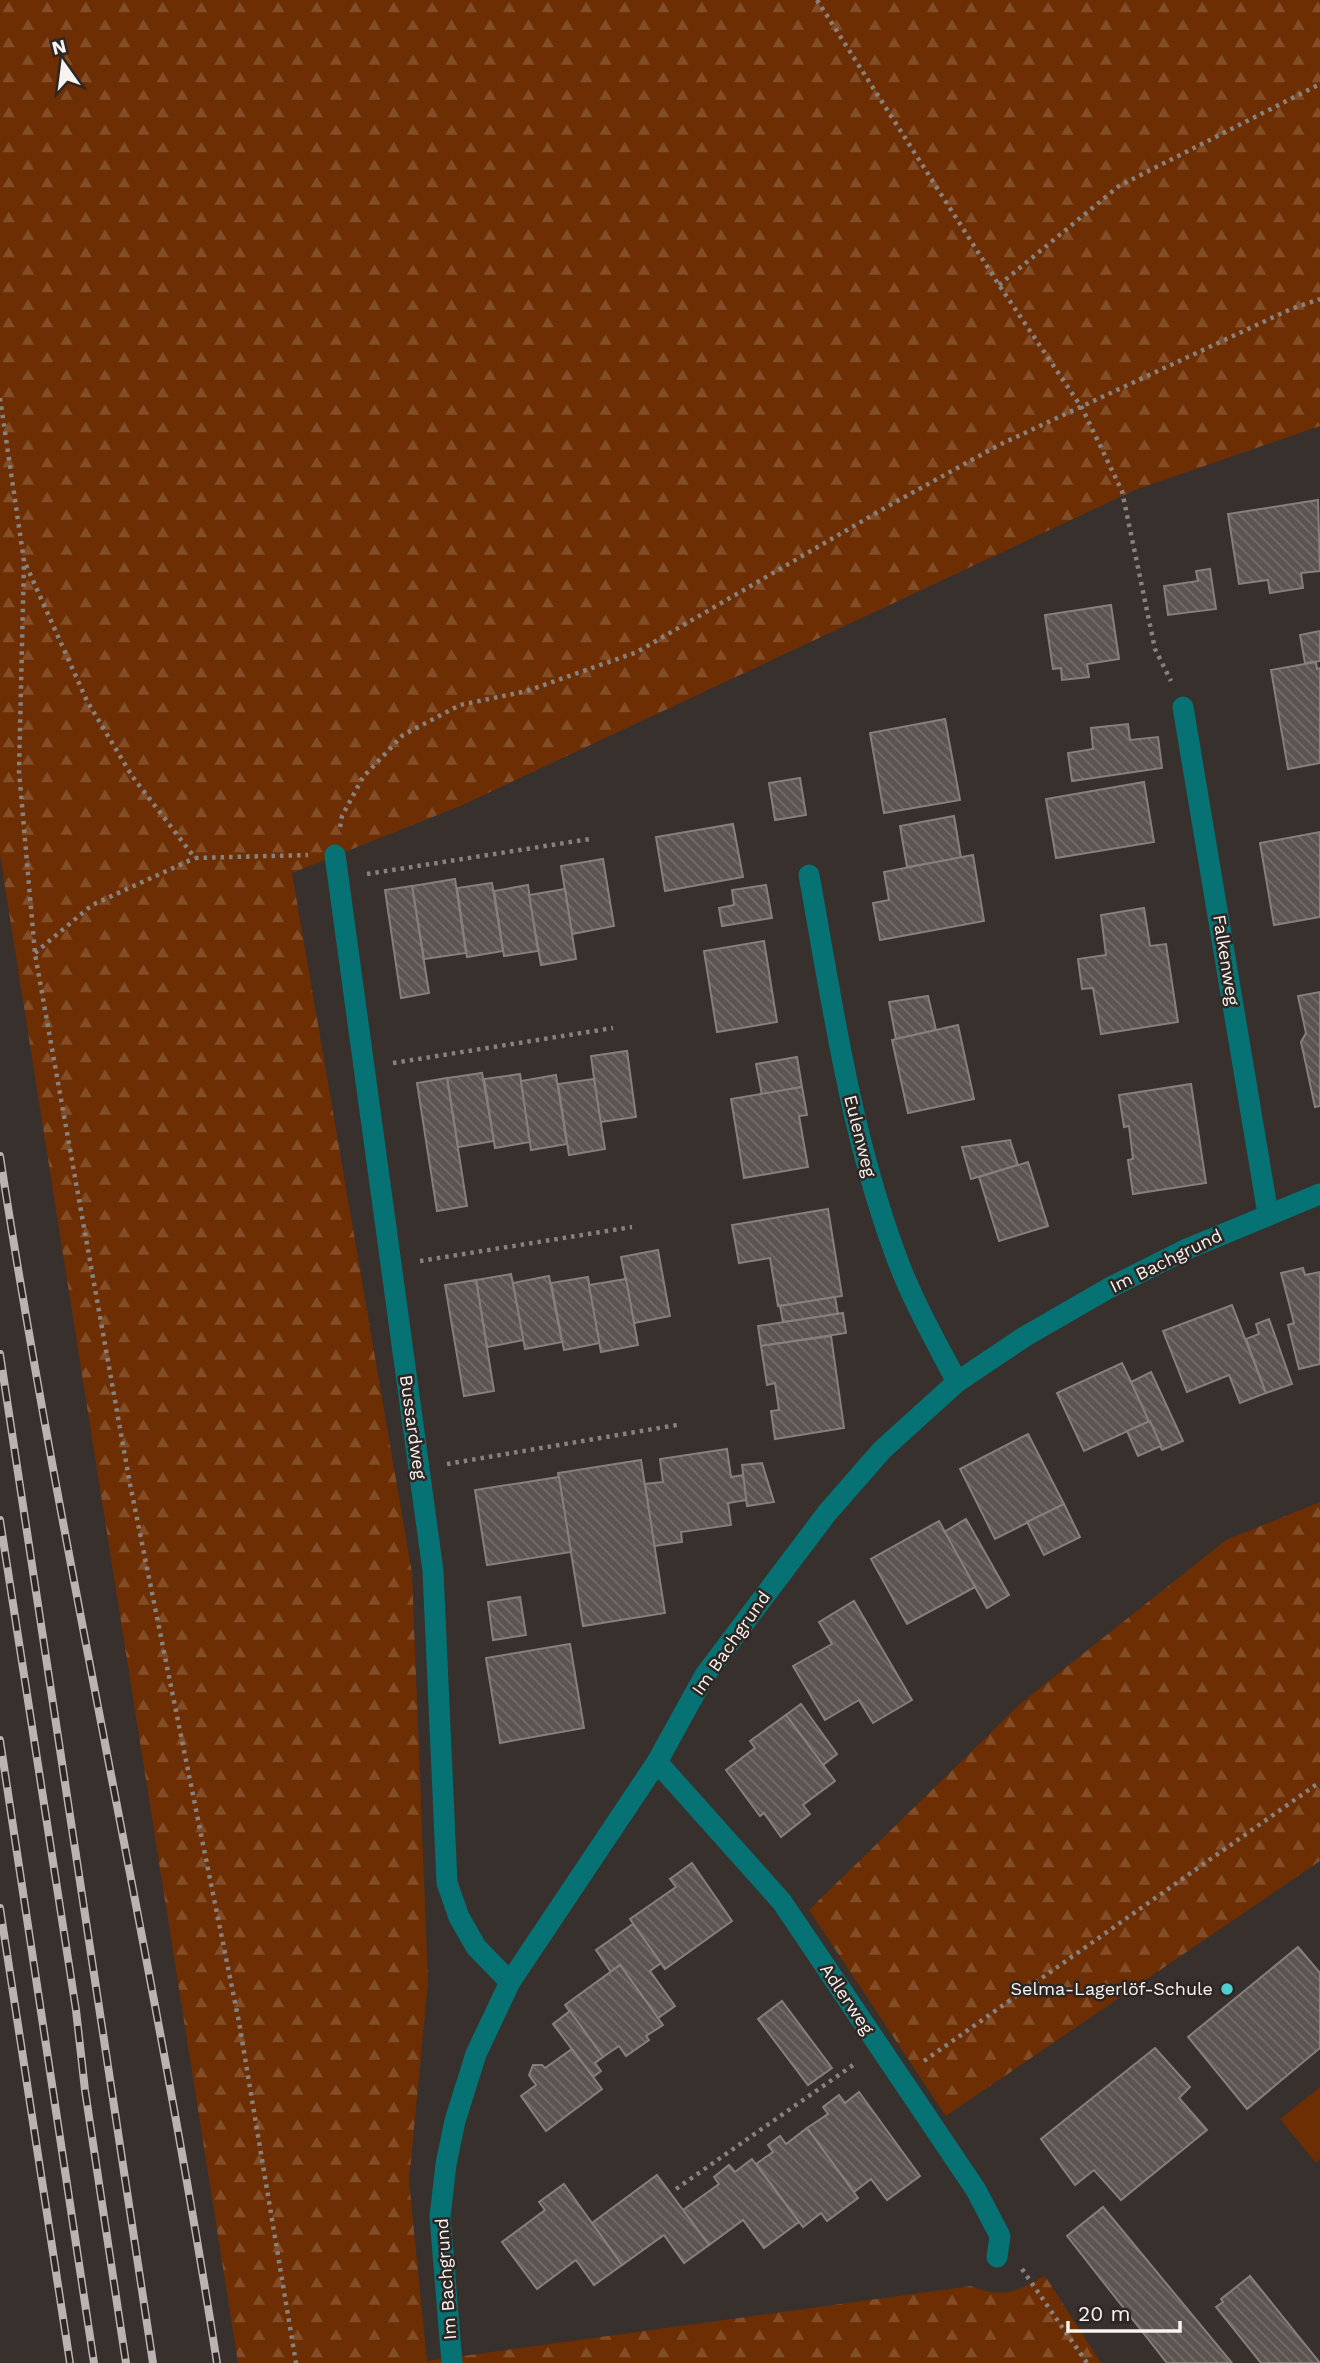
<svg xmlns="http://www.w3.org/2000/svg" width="1320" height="2363" viewBox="0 0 1320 2363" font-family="'Work Sans',sans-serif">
<defs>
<pattern id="forest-firs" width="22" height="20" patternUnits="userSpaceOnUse" patternTransform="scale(1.75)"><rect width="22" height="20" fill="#6d2e03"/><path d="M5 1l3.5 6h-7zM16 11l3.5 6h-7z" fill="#834d28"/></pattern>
<pattern id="building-back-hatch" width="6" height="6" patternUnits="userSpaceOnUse" patternTransform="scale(1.75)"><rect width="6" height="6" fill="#5c5450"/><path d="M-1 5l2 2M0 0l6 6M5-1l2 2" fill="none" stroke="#746d6a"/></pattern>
</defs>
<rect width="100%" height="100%" fill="#37302d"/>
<polygon fill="#6d2e03" points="1320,2087 1320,2160 1316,2163 1280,2119"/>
<g fill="url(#forest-firs)">
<path d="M0,0H1320V426L1135,490L458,807L292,873L412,1573L428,1982L409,2181L427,2361L971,2286C1004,2299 1015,2292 1045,2276L1101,2363H238L0,855Z"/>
<polygon points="1320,1502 1320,1861 946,2116 809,1910 1020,1704 1226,1540"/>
</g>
<g fill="url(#building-back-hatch)" stroke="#877f7b" stroke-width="2">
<polygon points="1318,500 1320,571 1301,573 1303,588 1270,593 1268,580 1239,584 1228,514"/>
<polygon points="1210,569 1216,609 1168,615 1164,586 1198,581 1196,571"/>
<polygon points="1111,605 1119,659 1087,664 1089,677 1062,680 1061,668 1053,669 1045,615"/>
<polygon points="1320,631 1320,661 1305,663 1300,635"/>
<polygon points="1316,662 1317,669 1320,668 1320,763 1288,769 1271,670"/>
<polygon points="945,719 960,800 884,813 870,733"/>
<polygon points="1128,724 1130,740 1158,737 1162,768 1072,781 1068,753 1093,749 1091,728"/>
<polygon points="800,778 806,815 775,820 769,783"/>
<polygon points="1144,782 1154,842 1056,858 1046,799"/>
<polygon points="954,816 961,858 907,867 900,826"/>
<polygon points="733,824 743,877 665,891 656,837"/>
<polygon points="1320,832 1320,917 1274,925 1260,843"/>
<polygon points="973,855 984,921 880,940 873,903 889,900 884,872"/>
<polygon points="603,859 614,926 572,934 561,866"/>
<polygon points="455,879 466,953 424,959 412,886"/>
<polygon points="492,883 503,951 467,957 457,888"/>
<polygon points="528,885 538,951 504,956 494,891"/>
<polygon points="766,885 772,918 722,926 719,908 734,905 732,890"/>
<polygon points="412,886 429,993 401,998 385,890"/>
<polygon points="565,889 576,959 541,965 529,895"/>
<polygon points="1144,908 1150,946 1166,944 1178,1022 1101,1034 1093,988 1082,989 1078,959 1106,955 1101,915"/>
<polygon points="764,941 777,1022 717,1032 704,951"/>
<polygon points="1320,992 1320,1106 1315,1107 1301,1042 1306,1033 1298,996"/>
<polygon points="928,996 936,1030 896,1039 889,1002"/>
<polygon points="958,1025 974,1099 908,1113 892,1040"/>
<polygon points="627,1051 636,1117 600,1122 591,1056"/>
<polygon points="797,1057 802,1087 762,1095 756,1064"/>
<polygon points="482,1073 494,1141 458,1147 447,1078"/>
<polygon points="520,1074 530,1142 495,1148 484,1079"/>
<polygon points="556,1075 567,1144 531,1150 521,1081"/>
<polygon points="447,1078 467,1206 437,1211 417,1083"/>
<polygon points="594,1079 605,1149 569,1155 558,1084"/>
<polygon points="1191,1084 1206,1183 1133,1194 1128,1160 1133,1159 1129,1126 1124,1127 1119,1095"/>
<polygon points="802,1087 807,1115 799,1116 808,1167 744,1178 731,1099"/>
<polygon points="1010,1140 1018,1165 971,1179 962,1147"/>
<polygon points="1028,1162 1048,1226 999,1241 979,1177"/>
<polygon points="828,1209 842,1296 778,1306 770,1258 739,1263 732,1225"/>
<polygon points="658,1250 670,1316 634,1323 621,1257"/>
<polygon points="1303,1268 1305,1275 1320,1272 1320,1364 1299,1369 1288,1325 1294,1323 1281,1273"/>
<polygon points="511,1274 524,1340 487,1347 476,1280"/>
<polygon points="549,1276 562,1342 525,1349 513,1283"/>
<polygon points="588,1277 600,1343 564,1350 551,1283"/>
<polygon points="626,1279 638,1345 601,1352 589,1285"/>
<polygon points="476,1280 494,1391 464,1396 445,1285"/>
<polygon points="835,1297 838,1314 783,1322 780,1306"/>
<polygon points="1232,1305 1266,1393 1240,1403 1229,1375 1187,1392 1163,1331"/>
<polygon points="843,1313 846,1333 761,1346 758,1326"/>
<polygon points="1269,1319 1292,1384 1266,1393 1246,1339 1259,1334 1256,1324"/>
<polygon points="831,1336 844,1428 775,1439 771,1411 779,1410 775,1383 767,1385 761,1346"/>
<polygon points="1122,1363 1150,1421 1084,1451 1057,1393"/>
<polygon points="1151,1372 1183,1441 1162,1450 1131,1382"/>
<polygon points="1150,1421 1161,1446 1138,1456 1127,1431"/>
<polygon points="1028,1434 1064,1504 995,1539 960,1469"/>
<polygon points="727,1449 731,1477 744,1475 747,1500 728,1503 731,1525 681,1532 682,1542 654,1546 645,1484 663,1482 660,1459"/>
<polygon points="641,1460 665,1613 583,1626 558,1473"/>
<polygon points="762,1463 774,1502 747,1506 742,1465"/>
<polygon points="559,1477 571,1552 487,1565 475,1490"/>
<polygon points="1064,1504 1080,1537 1044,1555 1027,1522"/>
<polygon points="966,1519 1009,1595 987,1608 944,1532"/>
<polygon points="939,1521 975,1587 907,1624 871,1559"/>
<polygon points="520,1597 526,1635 493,1640 488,1602"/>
<polygon points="854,1601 912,1700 873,1723 859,1700 825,1720 793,1666 832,1644 819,1622"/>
<polygon points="570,1644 584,1728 500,1743 486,1658"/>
<polygon points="801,1704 837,1754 823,1765 786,1715"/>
<polygon points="786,1715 835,1781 803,1805 810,1814 781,1837 764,1813 760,1816 726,1770 755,1748 750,1741"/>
<polygon points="692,1863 732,1921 665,1969 630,1919 676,1887 670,1879"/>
<polygon points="633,1924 661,1963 650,1971 675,2006 658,2018 620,1965 611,1972 596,1950"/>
<polygon points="1298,1947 1320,1973 1320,2048 1247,2109 1188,2037"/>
<polygon points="620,1965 663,2025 646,2036 649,2040 626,2056 619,2046 603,2057 565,2005"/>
<polygon points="782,2001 832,2068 808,2085 758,2019"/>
<polygon points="570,2011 603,2057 595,2063 601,2071 593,2077 553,2024"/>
<polygon points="1155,2048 1190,2087 1179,2098 1207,2130 1121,2200 1094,2170 1075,2185 1041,2139"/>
<polygon points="572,2049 602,2089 546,2131 521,2096 536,2085 529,2075 533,2065 542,2065 545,2068"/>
<polygon points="859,2092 920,2176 887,2200 871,2179 854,2192 807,2128 828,2114 823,2107 839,2095 845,2103"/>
<polygon points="807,2128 858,2198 827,2221 821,2213 803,2227 756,2164 773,2152 768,2145 780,2136 786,2144"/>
<polygon points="752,2159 799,2222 764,2248 743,2220 709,2245 683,2210 719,2184 714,2177 729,2165 735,2172"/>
<polygon points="657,2175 709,2245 684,2263 664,2235 622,2265 592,2223"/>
<polygon points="564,2184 622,2265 594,2285 576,2260 537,2289 502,2242 545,2210 539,2202"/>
<polygon points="1103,2207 1232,2363 1167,2363 1067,2236"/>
<polygon points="1250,2276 1320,2363 1261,2363 1216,2307 1223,2302 1221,2299"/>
</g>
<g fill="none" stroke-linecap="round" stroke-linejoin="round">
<g stroke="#88827f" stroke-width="4.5" stroke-dasharray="3.5 5" stroke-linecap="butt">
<polyline points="817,0 999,285 1082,408 1122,491 1155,649 1171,681"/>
<polyline points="999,285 1119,186 1320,84"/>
<polyline points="0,398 24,561 19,771 35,954 130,1484 239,2022 296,2363"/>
<polyline points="26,565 87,701 132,776 195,858 308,855"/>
<polyline points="340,827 342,816 363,777 403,735 460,705 527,691 637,652 890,505 999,445 1291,309 1320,299"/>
<polyline points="367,874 590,839"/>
<polyline points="35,953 92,905 195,858"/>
<polyline points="393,1063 613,1028"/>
<polyline points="420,1261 632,1227"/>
<polyline points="447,1464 677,1425"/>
<polyline points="924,2061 1320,1782"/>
<polyline points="676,2189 856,2063"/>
<polyline points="1022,2269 1087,2363"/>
</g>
<g stroke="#067273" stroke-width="21">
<polyline points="1183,707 1268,1214"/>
<polyline points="335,855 433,1571 447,1883 459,1917 476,1947 510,1982"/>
<path d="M809,875C832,1002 850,1131 895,1253C911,1298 935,1340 957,1382"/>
<polyline points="657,1762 782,1902 976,2190 1000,2236 997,2257"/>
<polyline points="452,2363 440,2217 446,2164 455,2121 476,2054 510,1982 657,1762 705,1675 827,1513 882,1450 957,1382 1024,1337 1109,1288 1187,1249 1320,1194"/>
</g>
<defs>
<g id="rail">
<path d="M0,1156C62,1560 154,1959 217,2363"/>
<polyline points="0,1354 153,2363"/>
<polyline points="0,1520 76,2010 85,2090 126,2363"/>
<polyline points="0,1740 94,2363"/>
<polyline points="0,1908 70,2363"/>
</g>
</defs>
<use href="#rail" stroke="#b9b3b1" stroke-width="8"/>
<use href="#rail" stroke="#2d2623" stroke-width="5" stroke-dasharray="16" stroke-linecap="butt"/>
</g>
<circle fill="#52cdcf" stroke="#2d2623" stroke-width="2.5" cx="1227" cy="1989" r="7"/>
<g text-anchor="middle" stroke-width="5" stroke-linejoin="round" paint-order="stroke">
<g font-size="18" fill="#f8f3f1" stroke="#2d2623">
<text transform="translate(1226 960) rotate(81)" y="6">Falkenweg</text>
<text transform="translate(860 1136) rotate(76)" y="6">Eulenweg</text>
<text transform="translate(1166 1261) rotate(-26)" y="6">Im Bachgrund</text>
<text transform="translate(413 1427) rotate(82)" y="6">Bussardweg</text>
<text transform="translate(731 1643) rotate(-55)" y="6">Im Bachgrund</text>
<text transform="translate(847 1999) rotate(56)" y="6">Adlerweg</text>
<text transform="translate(446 2279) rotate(-94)" y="6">Im Bachgrund</text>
</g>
<g font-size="18" fill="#f8f3f1" stroke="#2d2623" text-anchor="end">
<text x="1213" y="1995">Selma-Lagerlöf-Schule</text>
</g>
</g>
<g transform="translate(63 63) rotate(346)" stroke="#2d2623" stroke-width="5" paint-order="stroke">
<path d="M0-5L12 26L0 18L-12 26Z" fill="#f8f3f1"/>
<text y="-10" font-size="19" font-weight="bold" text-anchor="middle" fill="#f8f3f1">N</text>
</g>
<path d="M1068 2321v10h112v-10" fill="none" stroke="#f8f3f1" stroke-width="3.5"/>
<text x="1078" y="2321" font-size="21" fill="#f8f3f1" stroke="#2d2623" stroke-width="5" paint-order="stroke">20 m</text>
</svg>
